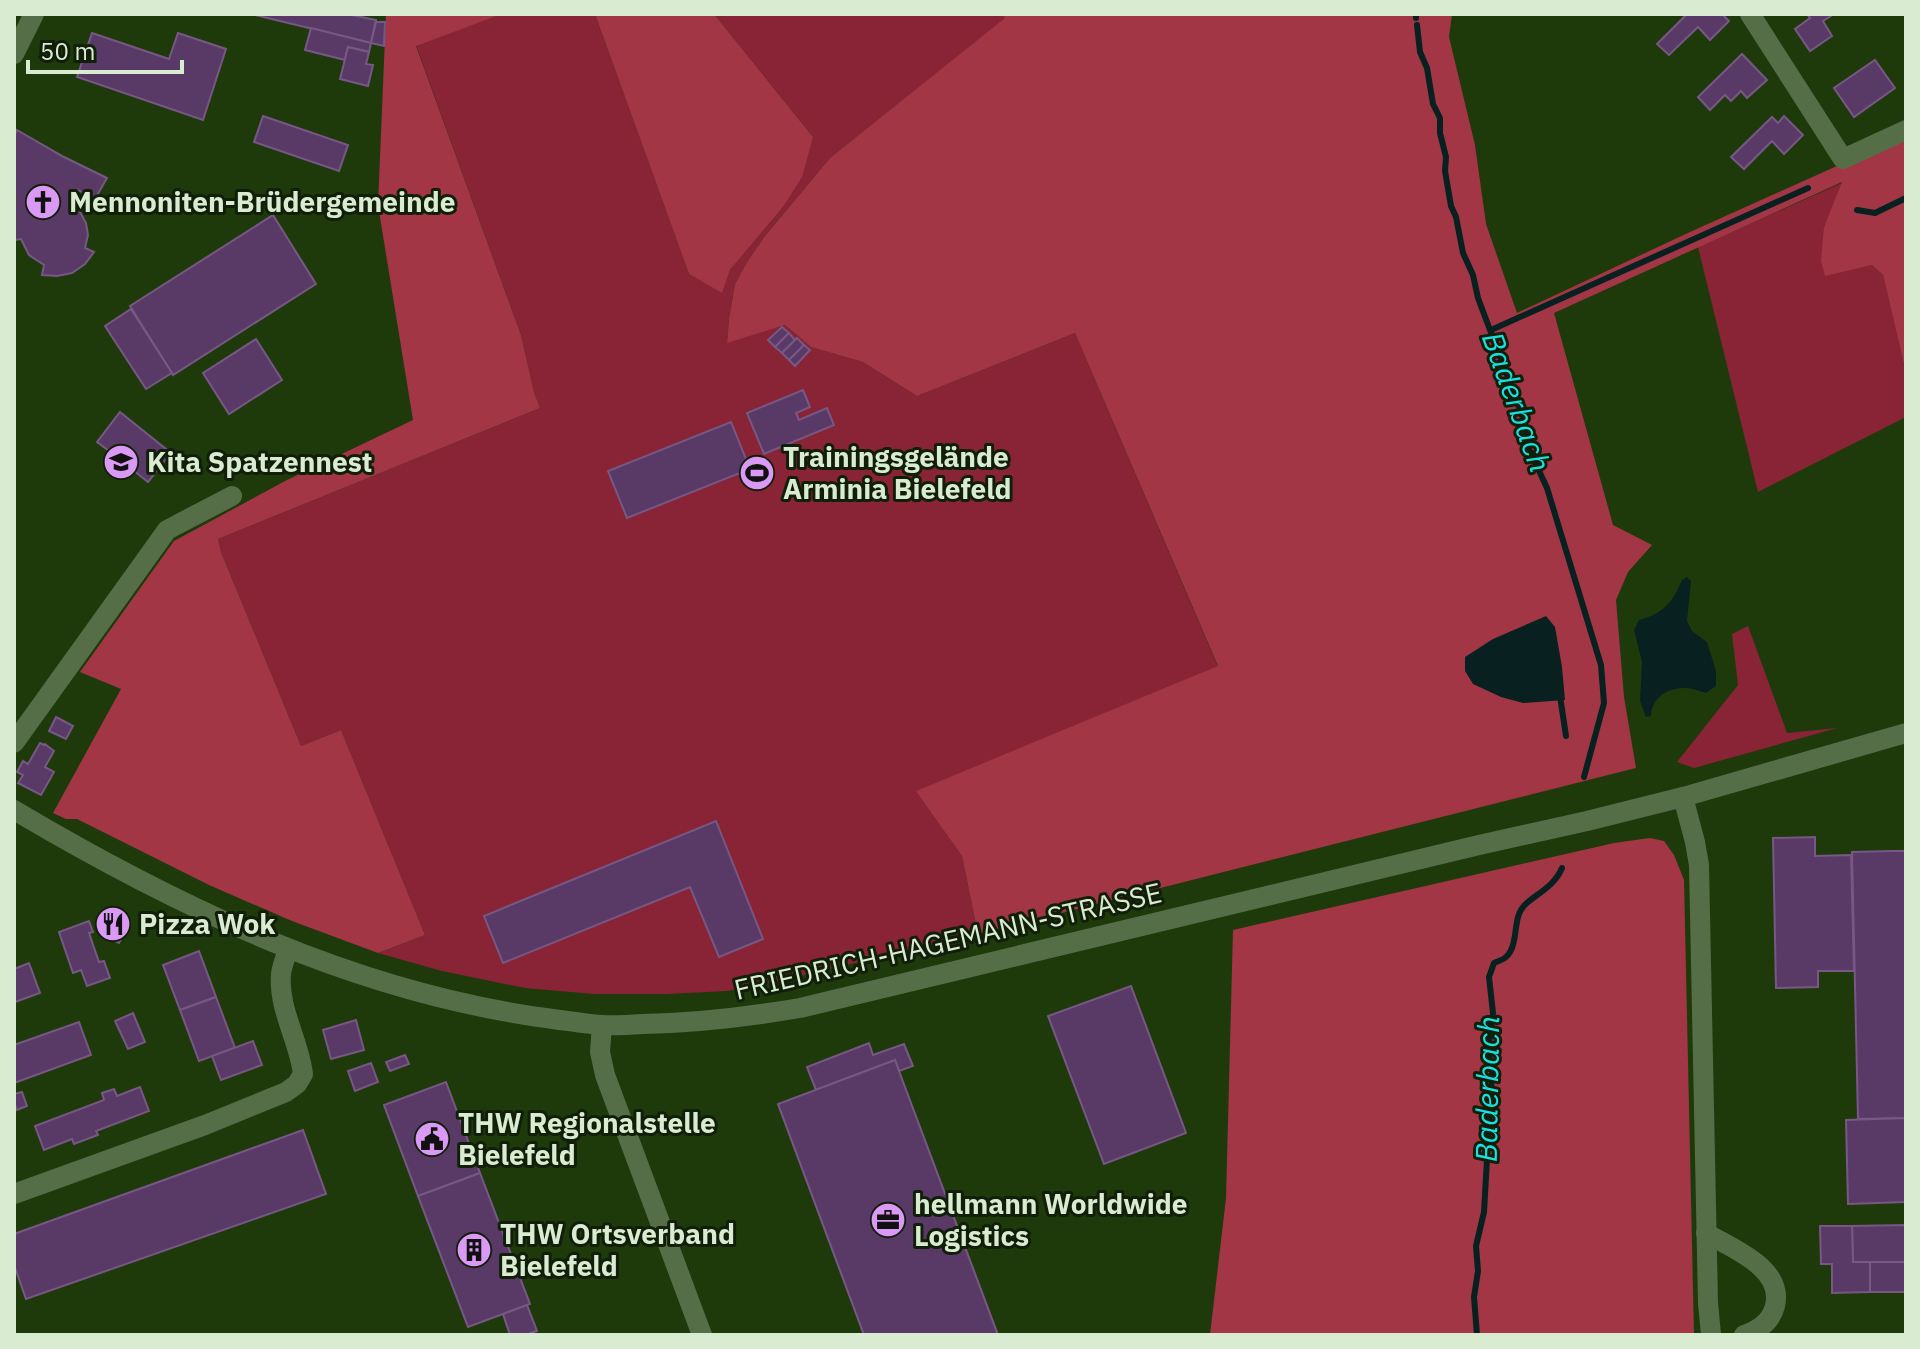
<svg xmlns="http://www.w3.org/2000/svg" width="1920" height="1349" viewBox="0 0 1920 1349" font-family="'IBM Plex Sans',sans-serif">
<rect width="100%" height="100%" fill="#1e3a0b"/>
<g fill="#882435">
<polygon points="502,14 595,14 689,274 722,292 730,270 783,207 813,137 714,14 1003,14 1006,18 830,158 765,236 747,262 735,284 729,319 727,342 785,325 811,347 863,362 917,396 1075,333 1218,667 917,791 962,856 978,934 774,982 727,991 667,994 594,994 525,988 442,971 378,953 425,935 341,730 301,746 221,552 218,539 540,408 534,392 521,335 416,45"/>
<polygon points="1844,182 1824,227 1825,275 1872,265 1883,275 1906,373 1906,417 1758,492 1698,247"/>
<polygon points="1748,626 1787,733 1837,728 1694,768 1677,762 1738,685 1732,634"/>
</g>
<g fill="#a23645">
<polygon points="386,14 502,14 416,46 521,335 534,392 540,408 218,539 221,552 301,746 341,730 425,935 378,953 292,921 209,885 77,819 66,819 53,813 121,689 80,672 174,541 287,480 413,420 378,205"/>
<polygon points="595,14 714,14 813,137 802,177 783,207 730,270 722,293 689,274"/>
<polygon points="1003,14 1452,14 1449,37 1475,145 1486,224 1517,313 1690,232 1906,135 1906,373 1883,275 1872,265 1825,276 1821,261 1824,227 1842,182 1554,313 1613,525 1652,545 1628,572 1616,600 1624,697 1636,768 978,934 962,856 916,791 1218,666 1075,333 917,396 863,362 811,347 785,325 727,343 729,319 735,284 747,262 765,236 830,158 1005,18"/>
<polygon points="1650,838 1664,841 1674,855 1684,880 1694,1335 1210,1335 1226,1198 1233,930 1614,843"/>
</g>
<g fill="#092020">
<path d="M1687,577L1691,581L1687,621L1692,631L1707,642L1716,671V686L1706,693C1699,691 1692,688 1685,688C1667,688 1652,698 1651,716L1646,717L1640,701L1642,662L1634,630L1639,620C1664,613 1672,603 1682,580Z"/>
<polygon points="1546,616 1555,627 1562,667 1565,700 1523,703 1501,697 1473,684 1465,671 1465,657 1493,639"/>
</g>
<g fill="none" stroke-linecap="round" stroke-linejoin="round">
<g stroke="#092020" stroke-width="6">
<polyline points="1416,14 1416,18"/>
<polyline points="1417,25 1420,52 1427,68 1433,104 1440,118 1440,133 1446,157 1445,171 1451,206 1456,217 1463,253 1473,275 1478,298 1522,415 1528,447 1547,488 1601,665 1604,703 1584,777"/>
<polyline points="1857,210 1875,213 1906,198"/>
<polyline points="1491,330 1808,188"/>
<polyline points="1560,696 1566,736"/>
<path d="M1477,1335L1474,1297L1478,1271L1476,1246L1484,1212L1492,1072L1488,1049L1493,1013L1489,977L1494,963C1498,961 1503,960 1506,957C1517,947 1514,927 1519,914C1525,897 1552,892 1562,868"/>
</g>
</g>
<g fill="#593a66" stroke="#775784" stroke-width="2">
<polygon points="251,14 347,14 376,20 371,43"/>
<polygon points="1687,14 1722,14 1729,21 1710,40 1698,27 1669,55 1657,44"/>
<polygon points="1807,14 1834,14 1823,21 1832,36 1810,51 1795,29 1810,18"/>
<polygon points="376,22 385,22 384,46 371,43"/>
<polygon points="311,28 371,43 369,52 348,47 345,60 305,50"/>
<polygon points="92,33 169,59 178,33 226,49 203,120 77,77"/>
<polygon points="348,47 369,52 366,64 373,65 368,86 340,79"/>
<polygon points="1742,54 1767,80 1747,98 1741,91 1731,101 1725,95 1710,110 1698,97"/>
<polygon points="1875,60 1895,88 1854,117 1834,88"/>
<polygon points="263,116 348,145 339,171 254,142"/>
<polygon points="1784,116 1803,135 1784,154 1772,141 1744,169 1731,157 1772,117 1778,123"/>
<polygon points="17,130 64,157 107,178 95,199 78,190 71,204 80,212 86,223 88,235 85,248 94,252 85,264 72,273 57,276 42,275 44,265 29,255 21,239 14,240 14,136"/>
<polygon points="273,215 316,284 173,375 130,306"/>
<polygon points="131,309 172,373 146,389 105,326"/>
<polygon points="782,327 789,333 775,347 768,340"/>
<polygon points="789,333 795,340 782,353 775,347"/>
<polygon points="797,338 804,345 789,360 782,353"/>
<polygon points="256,339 282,380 229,414 203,373"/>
<polygon points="804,345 810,350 795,366 789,360"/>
<polygon points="803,390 810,407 796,413 799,420 827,408 834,425 764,454 747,413"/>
<polygon points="120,412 171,453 148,482 133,470 128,477 108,461 113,454 97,442"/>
<polygon points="731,422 750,469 627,518 608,471"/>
<polygon points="56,717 73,726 66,739 49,731"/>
<polygon points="40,743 44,745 45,744 54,751 45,767 54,772 41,795 18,783 23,775 17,772 23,761 28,764"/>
<polygon points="716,821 763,939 719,957 690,887 503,963 484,916"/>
<polygon points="1815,837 1815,856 1851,855 1854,971 1818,971 1818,987 1776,988 1773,838"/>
<polygon points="1892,851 1906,851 1906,1118 1858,1119 1852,852"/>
<polygon points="105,910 130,923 119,943 104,936 107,929 98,925"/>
<polygon points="89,921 93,932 89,933 99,962 104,961 110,978 87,986 81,970 73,973 59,932"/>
<polygon points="199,951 216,997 180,1010 163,965"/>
<polygon points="29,963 40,993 15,1002 14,969"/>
<polygon points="1131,986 1186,1133 1104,1164 1048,1016"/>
<polygon points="216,997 235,1048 199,1061 180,1010"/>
<polygon points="133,1013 145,1042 128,1049 115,1021"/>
<polygon points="356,1020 364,1050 331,1059 323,1030"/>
<polygon points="79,1022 91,1055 14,1083 14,1045"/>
<polygon points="253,1041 262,1065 221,1080 212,1056"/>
<polygon points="869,1043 873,1055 904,1044 913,1066 899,1071 895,1060 816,1090 807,1067"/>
<polygon points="405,1055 409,1064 390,1071 386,1062"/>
<polygon points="895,1060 899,1071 998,1335 864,1335 778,1104"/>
<polygon points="371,1063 378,1082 355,1091 348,1071"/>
<polygon points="446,1082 480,1173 418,1196 384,1105"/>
<polygon points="140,1087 149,1111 96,1131 98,1135 74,1144 72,1139 44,1150 35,1126 104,1100 102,1093 114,1089 117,1096"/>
<polygon points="22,1092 27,1106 17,1110 14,1102 14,1094"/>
<polygon points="1906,1118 1906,1202 1848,1204 1846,1120"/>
<polygon points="303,1130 326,1194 26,1299 14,1265 14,1234"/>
<polygon points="480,1173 530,1304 468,1327 418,1196"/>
<polygon points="1905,1225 1906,1262 1853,1262 1852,1226"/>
<polygon points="1820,1226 1852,1226 1853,1262 1870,1262 1870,1292 1832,1293 1832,1264 1821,1264"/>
<rect x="1870" y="1262" width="36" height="30"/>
<polygon points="527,1305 537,1331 525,1335 510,1335 503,1314"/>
</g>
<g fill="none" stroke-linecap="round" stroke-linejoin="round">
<g stroke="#556e48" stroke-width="20">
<polyline points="1750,14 1843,159 1906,130"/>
<polyline points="14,54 34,14"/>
<polyline points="14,743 167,530 232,496"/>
<polyline points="1683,797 1695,842 1699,865 1708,1303 1711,1335"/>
<path d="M14,810C181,909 359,994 553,1019C569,1021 585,1024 601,1025C615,1026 629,1025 643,1024C697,1023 747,1017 800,1008L1479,845L1587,821L1683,797L1906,733"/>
<polyline points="602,1025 600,1052 605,1075 702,1335"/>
<path d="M14,1194L205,1125L286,1092L297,1084L303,1074C299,1040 278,1009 281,974C282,965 286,957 288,949"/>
<path d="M1706,1233C1733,1249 1784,1268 1775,1306C1771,1322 1759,1330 1744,1335"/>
</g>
</g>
<defs>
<symbol id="church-disc" viewBox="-11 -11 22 22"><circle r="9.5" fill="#db99f6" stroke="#111e0a"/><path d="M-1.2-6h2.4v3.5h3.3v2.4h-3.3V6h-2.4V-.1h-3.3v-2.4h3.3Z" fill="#111"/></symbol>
<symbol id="school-disc" viewBox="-11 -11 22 22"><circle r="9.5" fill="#db99f6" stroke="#111e0a"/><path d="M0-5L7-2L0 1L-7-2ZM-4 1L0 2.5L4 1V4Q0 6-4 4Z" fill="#111"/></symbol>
<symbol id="stadium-disc" viewBox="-11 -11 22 22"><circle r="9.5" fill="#db99f6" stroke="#111e0a"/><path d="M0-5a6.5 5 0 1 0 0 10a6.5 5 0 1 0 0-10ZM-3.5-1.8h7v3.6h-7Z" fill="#111"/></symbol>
<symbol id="restaurant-disc" viewBox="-11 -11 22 22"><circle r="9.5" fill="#db99f6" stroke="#111e0a"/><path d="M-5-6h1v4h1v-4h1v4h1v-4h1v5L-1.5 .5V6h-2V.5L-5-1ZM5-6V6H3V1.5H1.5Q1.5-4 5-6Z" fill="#111"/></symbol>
<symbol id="civic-disc" viewBox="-11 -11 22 22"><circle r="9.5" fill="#db99f6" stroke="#111e0a"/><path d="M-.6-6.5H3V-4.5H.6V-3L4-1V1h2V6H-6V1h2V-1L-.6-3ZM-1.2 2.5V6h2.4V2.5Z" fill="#111"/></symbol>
<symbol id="office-disc" viewBox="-11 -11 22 22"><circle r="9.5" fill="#db99f6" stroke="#111e0a"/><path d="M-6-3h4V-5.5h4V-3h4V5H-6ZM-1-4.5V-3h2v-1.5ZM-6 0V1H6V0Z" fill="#111"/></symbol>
<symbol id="building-disc" viewBox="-11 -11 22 22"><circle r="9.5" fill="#db99f6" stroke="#111e0a"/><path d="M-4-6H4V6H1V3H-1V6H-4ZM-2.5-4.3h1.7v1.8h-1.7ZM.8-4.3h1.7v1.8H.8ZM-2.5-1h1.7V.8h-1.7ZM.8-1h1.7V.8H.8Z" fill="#111"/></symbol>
</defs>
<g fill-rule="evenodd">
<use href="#church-disc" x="23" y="182" width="40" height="40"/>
<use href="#school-disc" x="101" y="442" width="40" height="40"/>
<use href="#stadium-disc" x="737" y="453" width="40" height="40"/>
<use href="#restaurant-disc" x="93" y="904" width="40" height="40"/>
<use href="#civic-disc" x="412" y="1119" width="40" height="40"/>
<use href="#office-disc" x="868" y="1200" width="40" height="40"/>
<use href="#building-disc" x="454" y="1230" width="40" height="40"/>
</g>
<g text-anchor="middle" stroke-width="6" stroke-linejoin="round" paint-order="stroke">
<g font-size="28" font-weight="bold" fill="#d9ebd1" stroke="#111e0a" text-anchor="start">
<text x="69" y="212">Mennoniten-Brüdergemeinde</text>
<text x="783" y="467">Trainingsgelände<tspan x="783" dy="32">Arminia Bielefeld</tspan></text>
<text x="147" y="472">Kita Spatzennest</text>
<text x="139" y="934">Pizza Wok</text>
<text x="458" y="1133">THW Regionalstelle<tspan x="458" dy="32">Bielefeld</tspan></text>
<text x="914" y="1214">hellmann Worldwide<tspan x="914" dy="32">Logistics</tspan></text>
<text x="500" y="1244">THW Ortsverband<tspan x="500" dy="32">Bielefeld</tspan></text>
</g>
<g font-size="28" fill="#d9ebd1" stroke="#111e0a">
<text transform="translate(948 941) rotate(-13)" y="10">FRIEDRICH-HAGEMANN-STRASSE</text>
</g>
<g font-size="30" font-style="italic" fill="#18e1e2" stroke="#111e0a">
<text transform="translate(1516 402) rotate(70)" y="10">Baderbach</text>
<text transform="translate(1488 1089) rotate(-89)" y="10">Baderbach</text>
</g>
</g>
<rect width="1920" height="1349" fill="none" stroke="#d9ebd1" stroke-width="32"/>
<path d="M28 60v12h154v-12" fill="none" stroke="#d9ebd1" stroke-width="4"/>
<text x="40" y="60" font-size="24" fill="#d9ebd1" stroke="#111e0a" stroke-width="6" paint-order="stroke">50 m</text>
</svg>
